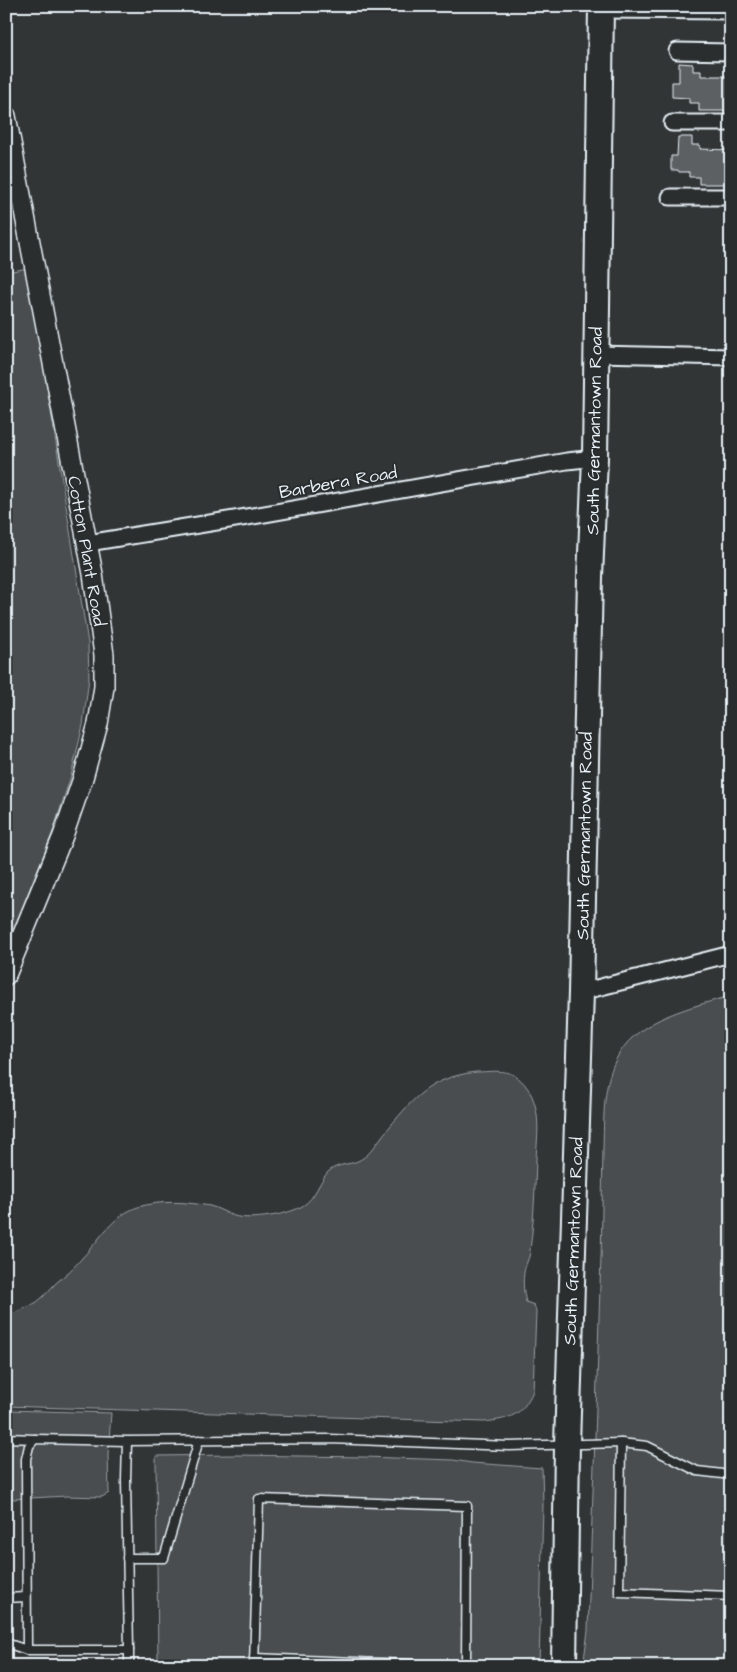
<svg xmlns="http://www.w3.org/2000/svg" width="737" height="1672" viewBox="0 0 737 1672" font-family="'Architects Daughter',sans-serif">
<rect width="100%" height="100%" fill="#323536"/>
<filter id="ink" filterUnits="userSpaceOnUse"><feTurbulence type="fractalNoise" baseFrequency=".02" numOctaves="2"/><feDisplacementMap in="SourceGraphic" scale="10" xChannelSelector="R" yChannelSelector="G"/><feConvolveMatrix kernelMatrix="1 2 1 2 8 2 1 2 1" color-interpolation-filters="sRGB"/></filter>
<g filter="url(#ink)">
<g fill="#494d4f" stroke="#989fa4">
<polygon points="28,268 88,643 89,678 83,725 71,776 52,834 6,948 6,354 9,329 7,272"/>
<path d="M731,996V1666H583L588,1631L589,1597C593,1493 597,1390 600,1286C602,1241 602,1195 603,1150C604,1118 602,1082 619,1054C640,1018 694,1006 731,996Z"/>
<path d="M476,1072C488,1072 503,1069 514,1075C525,1082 532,1093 535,1105C540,1122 537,1142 536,1159C535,1189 534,1220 530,1250C530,1256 528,1259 526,1265C522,1275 523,1292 526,1302L534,1305L536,1311L533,1391C522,1416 510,1419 484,1422L6,1406V1317C16,1312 27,1308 37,1302C44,1297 50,1289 56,1283C65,1275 75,1267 83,1257C100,1239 113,1215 138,1207C160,1200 187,1202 210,1206C218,1208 226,1213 234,1216C250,1221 290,1215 304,1205C315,1198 319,1182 328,1172C338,1162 353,1166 363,1158C371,1153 377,1143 383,1135C412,1100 427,1078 476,1072Z"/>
<polygon points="6,1410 111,1413 108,1455 109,1493 102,1497 67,1496 12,1499 8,1503 6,1528"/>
<polygon points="235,1455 364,1457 453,1460 472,1463 542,1468 543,1505 539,1666 158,1666 156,1456"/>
</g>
<g fill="#5c6063" stroke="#e8f1f8">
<polygon points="679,63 693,64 693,71 701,71 701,76 731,76 731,111 699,111 699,103 689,103 689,98 672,97 672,82 679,82"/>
<polygon points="678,137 692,137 692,145 700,145 700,149 731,150 731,184 699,184 699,177 689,177 689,172 679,172 678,170 671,170 671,156 677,156"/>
</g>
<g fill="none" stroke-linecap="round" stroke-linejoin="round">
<defs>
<g id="service">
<polyline points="6,1438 35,1439"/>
<polyline points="127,1441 35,1439 29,1446 26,1459 27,1650 129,1650 126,1480 127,1441 330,1439 509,1446 621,1443 647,1446 697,1471 731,1475"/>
<polyline points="621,1443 619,1592 731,1596"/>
<polyline points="127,1558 164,1558 199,1440"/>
<polyline points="6,1598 26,1597"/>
<polyline points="6,1639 9,1644 27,1650"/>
<polyline points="254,1658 458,1666"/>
<polyline points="129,1666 129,1650"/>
<polyline points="254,1666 259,1499 467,1506 466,1666"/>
</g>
<g id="minor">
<polyline points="601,10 731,11"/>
<polyline points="677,51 731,52"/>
<polyline points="672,123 731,123"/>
<polyline points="670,197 731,197"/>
<polyline points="596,354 731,357"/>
<polyline points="88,543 247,517 567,461 595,458"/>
<polyline points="581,992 731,954"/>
</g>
<polyline id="tertiary" points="6,116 93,574 104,655 104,687 98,724 83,778 63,836 6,975"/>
<polyline id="primary" points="564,1666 567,1445 581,992 590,577 595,458 601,6"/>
</defs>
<use href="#service" stroke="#e8f1f8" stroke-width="11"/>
<use href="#minor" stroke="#e8f1f8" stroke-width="19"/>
<use href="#tertiary" stroke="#e8f1f8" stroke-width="22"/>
<use href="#primary" stroke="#e8f1f8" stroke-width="28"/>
<use href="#service" stroke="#2a2d2e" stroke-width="8"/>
<use href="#minor" stroke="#2a2d2e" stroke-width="15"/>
<use href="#tertiary" stroke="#2a2d2e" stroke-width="19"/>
<use href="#primary" stroke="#2a2d2e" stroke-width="24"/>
</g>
</g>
<g text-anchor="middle" stroke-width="4" stroke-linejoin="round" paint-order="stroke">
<g font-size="18" fill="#e8f1f8" stroke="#2a2d2e">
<text transform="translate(594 431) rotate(-89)" y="6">South Germantown Road</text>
<text transform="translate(338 482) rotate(-10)" y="6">Barbera Road</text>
<text transform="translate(87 551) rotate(80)" y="6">Cotton Plant Road</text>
<text transform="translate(584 836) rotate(-89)" y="6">South Germantown Road</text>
<text transform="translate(573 1241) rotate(-88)" y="6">South Germantown Road</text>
</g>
</g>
<rect width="737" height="1672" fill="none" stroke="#2a2d2e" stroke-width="25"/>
<rect x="12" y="12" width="712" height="1647" fill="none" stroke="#e8f1f8" stroke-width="2" filter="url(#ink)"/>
</svg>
